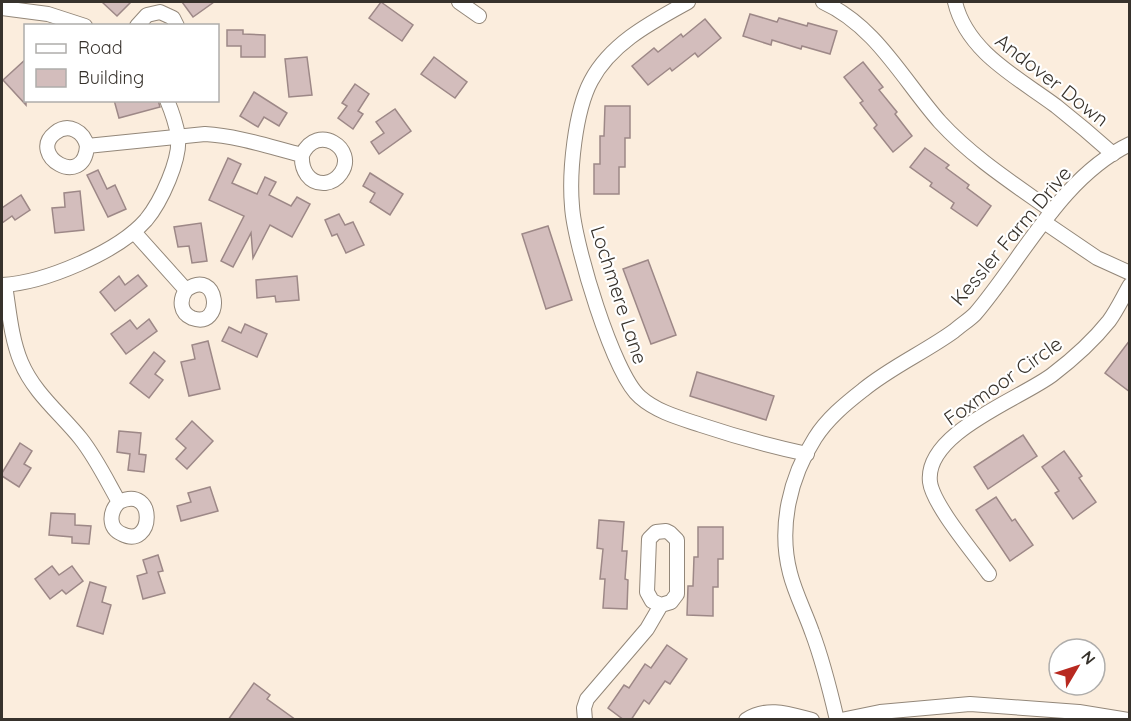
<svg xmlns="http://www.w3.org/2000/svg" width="1131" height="721" viewBox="0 0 1131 721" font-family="Quicksand,sans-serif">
<rect width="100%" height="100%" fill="#fbeddd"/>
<g fill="#d3bdbc" stroke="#9d8887" stroke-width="1.5">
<polygon points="102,2 131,2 117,16"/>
<polygon points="182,2 214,2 193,17"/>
<polygon points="381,2 413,25 402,41 369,18"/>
<polygon points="750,14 777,22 779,18 807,26 808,23 837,31 830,54 802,46 801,49 772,40 771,45 743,36"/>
<polygon points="705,19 721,38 698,57 695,53 672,71 670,68 648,85 632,66 654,48 658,52 681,34 683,37"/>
<polygon points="227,30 243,30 243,34 265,35 265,57 241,57 241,46 227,46"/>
<polygon points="307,57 312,95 289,97 285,59"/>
<polygon points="434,57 467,82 455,98 421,74"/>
<polygon points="26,59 26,105 3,80"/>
<polygon points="863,62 883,87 879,90 897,112 895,114 912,136 893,152 874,128 877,125 860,103 863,101 844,77"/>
<polygon points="355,84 369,94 358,111 363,114 353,129 338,118 347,106 342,103"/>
<polygon points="254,92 287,113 279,126 264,117 258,127 240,116"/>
<polygon points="114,100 158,100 160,107 119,118"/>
<polygon points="605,106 630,106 630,138 625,138 625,167 619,167 619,194 594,194 594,164 600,164 600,136 604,136"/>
<polygon points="395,109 411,131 379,154 371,142 384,133 376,122"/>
<polygon points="925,148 949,165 946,168 969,185 967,188 991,206 977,226 951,208 954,203 930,186 932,183 910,167"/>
<polygon points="228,158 241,164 232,183 257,194 265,177 276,182 269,195 291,206 297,197 310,204 292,237 270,225 253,258 251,233 233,267 221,261 244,216 209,200"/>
<polygon points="98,170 107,189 115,185 126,209 108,217 87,175"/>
<polygon points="370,173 403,194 390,215 370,202 375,193 363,186"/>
<polygon points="80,191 84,230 55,233 52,208 65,207 64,193"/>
<polygon points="21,195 30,210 15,220 12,216 2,223 2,208"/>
<polygon points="339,214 345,225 353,222 364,245 346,253 337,234 332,236 325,220"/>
<polygon points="201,223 207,261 192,263 189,246 178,247 174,227"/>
<polygon points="548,226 572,300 546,309 522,234"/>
<polygon points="648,260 676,335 651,344 623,269"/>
<polygon points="138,275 147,286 115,311 100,292 119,276 125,285"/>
<polygon points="297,276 299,300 276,302 275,296 257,298 256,280"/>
<polygon points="149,319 157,331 126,354 111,334 130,320 137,329"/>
<polygon points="245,324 267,334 257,357 222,341 229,327 241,333"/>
<polygon points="1130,340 1130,392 1105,373"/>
<polygon points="208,341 220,389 189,396 181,362 195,359 192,345"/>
<polygon points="154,352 165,361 155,374 163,380 149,398 130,383"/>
<polygon points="697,372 774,396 766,420 690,396"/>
<polygon points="192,421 213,441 187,469 176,459 186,448 176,439"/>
<polygon points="119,431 141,433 139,454 146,455 144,472 128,470 130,454 117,452"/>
<polygon points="1023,435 1037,456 988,489 974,467"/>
<polygon points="20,443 32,451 24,464 31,468 19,487 2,476 2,473"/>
<polygon points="1064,451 1082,476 1079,478 1096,502 1073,519 1055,493 1059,491 1042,467"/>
<polygon points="210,487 218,511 181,521 177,506 191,502 188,493"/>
<polygon points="996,497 1012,521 1015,519 1033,545 1010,561 976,510"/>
<polygon points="51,513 75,514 75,525 91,526 89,544 72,543 72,537 49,535"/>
<polygon points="599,520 624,522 622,551 627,551 625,579 628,580 627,609 603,608 605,579 600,579 603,549 597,548"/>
<polygon points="698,527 723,527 723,559 718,559 718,587 713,587 713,616 687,615 688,586 693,586 694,557 698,557"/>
<polygon points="158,555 163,571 158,572 165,593 143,599 137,576 147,573 143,560"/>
<polygon points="52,566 59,575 72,566 83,581 66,594 62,590 50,599 35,579"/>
<polygon points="90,582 106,587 102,602 111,605 103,634 77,626"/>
<polygon points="667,645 687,659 670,684 665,681 649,704 644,700 631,720 624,720 608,708 624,685 629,688 645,664 651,668"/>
<polygon points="254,683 270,695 267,699 296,720 228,720"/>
</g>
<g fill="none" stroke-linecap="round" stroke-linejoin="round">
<defs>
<g id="minor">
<polyline points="459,2 479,16"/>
<path d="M688,2C652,22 611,43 591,81C575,111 569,172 572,206C574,243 613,374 640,397C657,412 680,418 701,425C737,437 770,446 807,454"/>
<path d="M823,2C876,26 903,80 940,122C972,157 1014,184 1052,211"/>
<path d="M955,2C967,52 1017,77 1056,106C1075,121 1094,137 1113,154"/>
<polyline points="2,8 48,14 85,26"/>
<polyline points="137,26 147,15 160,12 173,18 177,26"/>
<path d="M87,146C84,190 27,155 55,133C69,122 84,132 87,146L205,134C238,136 270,147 302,155C301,170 309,184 325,183C332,182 337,179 341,173C358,149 317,122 302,155"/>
<polyline points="1044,222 1097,258 1130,273"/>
<path d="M134,232L186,290C219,266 225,330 192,318C180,313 179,300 186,290"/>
<path d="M2,285C44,283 118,252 146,220C161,202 181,159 178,136C176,123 172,112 167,100"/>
<path d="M5,285C9,310 11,338 21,362C34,393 60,413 81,439C96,458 107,481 119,502C109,512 108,528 122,534C154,550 157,484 119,502"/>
<path d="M989,574C974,553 933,505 930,482C924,433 1020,399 1052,375C1073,359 1093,341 1109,321C1117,310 1123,297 1130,285"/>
<polyline points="585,720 584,708 587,699 647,629 661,605 671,602 677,594 677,540 670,533 666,531 656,532 649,539 647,592 652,601 661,605"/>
<path d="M746,720C767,706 789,714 812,720"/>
<path d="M837,720C830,690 823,661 812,632C805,612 795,593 790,573C778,527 790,477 815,438C827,419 845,404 863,390C891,367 925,352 954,331C961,325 969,320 975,314C1023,258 1061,177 1130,144"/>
<polyline points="841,720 880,712 970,704 1079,712 1128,720"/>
</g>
</defs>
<use href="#minor" stroke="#938779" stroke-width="16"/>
<use href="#minor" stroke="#fff" stroke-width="14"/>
</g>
<g text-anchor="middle" stroke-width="4.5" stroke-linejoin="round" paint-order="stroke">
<g font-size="20" fill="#37322c" stroke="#fff">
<text transform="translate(1052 80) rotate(38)" y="7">Andover Down</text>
<text transform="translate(1011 236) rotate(-50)" y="7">Kessler Farm Drive</text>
<text transform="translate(619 295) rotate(72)" y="7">Lochmere Lane</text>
<text transform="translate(1003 381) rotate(-35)" y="7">Foxmoor Circle</text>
</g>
</g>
<rect width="1131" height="721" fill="none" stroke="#37322c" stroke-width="6"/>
<rect x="24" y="24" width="195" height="78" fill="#ffffff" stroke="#afadab" stroke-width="1.5"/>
<rect x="36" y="44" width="30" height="9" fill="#ffffff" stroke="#afadab" stroke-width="1.5"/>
<text x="78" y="54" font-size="18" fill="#37322c">Road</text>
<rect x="36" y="69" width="30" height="18" fill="#d3bdbc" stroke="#afadab" stroke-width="1.5"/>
<text x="78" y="84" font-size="18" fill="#37322c">Building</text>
<g transform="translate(1077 667) rotate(51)"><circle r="28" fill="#ffffff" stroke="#afadab" stroke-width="1.5"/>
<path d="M0-4.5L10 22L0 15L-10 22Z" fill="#b82920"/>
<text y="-9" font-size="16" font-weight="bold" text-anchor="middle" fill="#37322c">N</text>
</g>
</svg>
